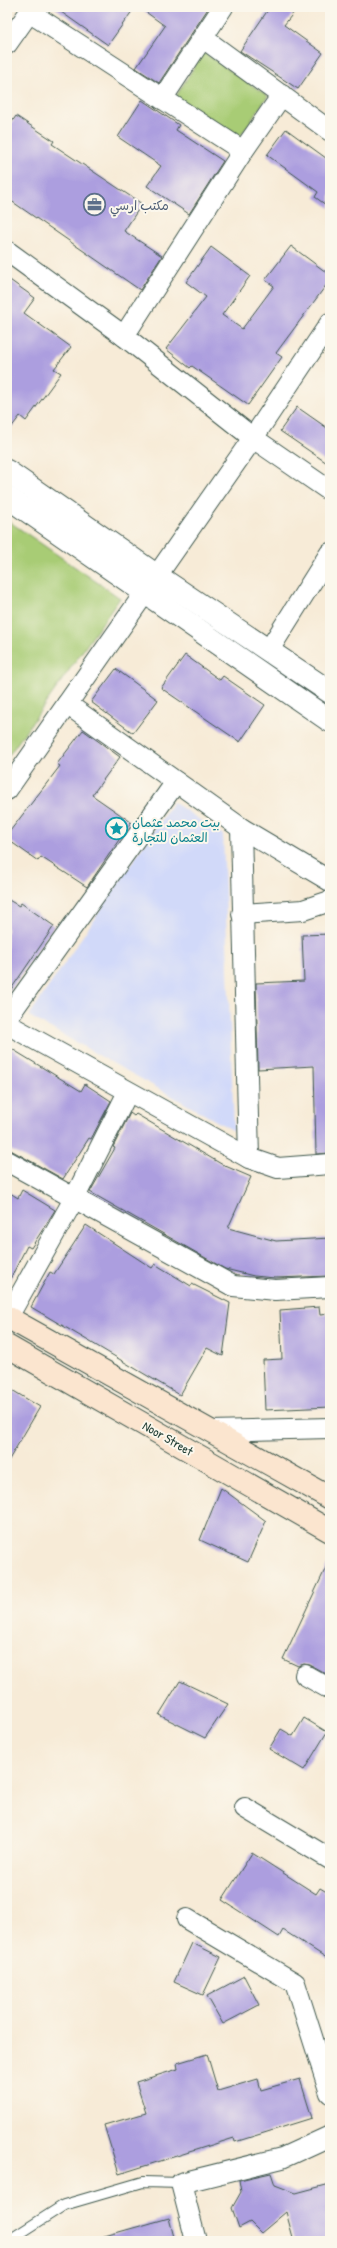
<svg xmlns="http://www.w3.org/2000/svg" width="337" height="2248" viewBox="0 0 337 2248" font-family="'Patrick Hand','Playpen Sans Arabic',sans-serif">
<rect width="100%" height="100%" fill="#fbf7ec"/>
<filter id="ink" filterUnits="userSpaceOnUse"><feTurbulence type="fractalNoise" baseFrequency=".025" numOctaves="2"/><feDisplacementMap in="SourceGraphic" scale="8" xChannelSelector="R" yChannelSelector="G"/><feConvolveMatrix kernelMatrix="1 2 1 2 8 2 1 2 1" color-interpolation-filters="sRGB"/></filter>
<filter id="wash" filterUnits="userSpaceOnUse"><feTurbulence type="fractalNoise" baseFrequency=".012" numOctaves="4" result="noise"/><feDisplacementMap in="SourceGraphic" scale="16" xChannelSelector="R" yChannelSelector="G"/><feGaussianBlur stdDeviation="0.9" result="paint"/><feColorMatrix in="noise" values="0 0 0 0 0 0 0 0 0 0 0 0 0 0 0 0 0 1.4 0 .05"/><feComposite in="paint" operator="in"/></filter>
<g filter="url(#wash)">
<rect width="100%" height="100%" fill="#f7ebd7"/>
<polygon fill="#d1d9f9" points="173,802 223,835 234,1131 29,1016"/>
<g fill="#a8cc75" stroke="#648454">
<polygon points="203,52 268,96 239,138 175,98"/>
<polygon points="7,520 120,598 7,758"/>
</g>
<g id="blocks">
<g fill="#ac9edf">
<polygon points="54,7 135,7 108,45"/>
<polygon points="139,7 209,7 159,83 136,68 165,26"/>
<polygon points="270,7 298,7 284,25 323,53 298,89 240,51"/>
<polygon points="142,100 179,125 176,130 223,161 189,214 147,186 161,166 118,137"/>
<polygon points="16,116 54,141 52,144 142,204 124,231 162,256 140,290 7,198 7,129"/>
<polygon points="286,129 330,161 330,208 315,197 318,192 267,155"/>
<polygon points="291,246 330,275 330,280 276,353 282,357 248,405 192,366 190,368 166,349 206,297 186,282 211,247 250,276 222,315 242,329 274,286 265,280"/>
<polygon points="7,278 35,298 24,313 71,347 54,369 61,373 26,421 20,416 7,433"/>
<polygon points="297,407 330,430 330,465 280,431"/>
<polygon points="185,655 220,680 223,676 265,705 240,742 161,688"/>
<polygon points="116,669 158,700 133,733 91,702"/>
<polygon points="83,730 120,757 92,795 131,822 87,887 41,857 38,861 7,839 7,835 60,766 57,764"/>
<polygon points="7,899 19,906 21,903 54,926 7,995"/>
<polygon points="330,934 330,1153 316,1154 314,1066 258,1069 256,983 304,981 302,935"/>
<polygon points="7,1046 81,1091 85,1084 111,1101 91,1139 89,1138 63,1179 7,1148"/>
<polygon points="130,1113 134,1116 136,1114 223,1165 251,1177 228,1228 276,1241 330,1238 330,1276 275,1278 254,1276 225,1269 90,1192 115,1148 113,1147"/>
<polygon points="22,1190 55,1210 31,1248 27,1246 7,1285 7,1191 18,1198"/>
<polygon points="86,1225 152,1268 155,1264 191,1286 192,1284 230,1303 223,1356 207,1348 180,1395 31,1307 50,1272 54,1274"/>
<polygon points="319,1307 320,1315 330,1314 330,1407 265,1410 263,1360 282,1359 280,1310"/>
<polygon points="7,1387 40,1407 7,1463"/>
<polygon points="221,1488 266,1521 248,1562 200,1540"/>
<polygon points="330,1559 330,1676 310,1665 304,1664 298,1666 283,1659"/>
<polygon points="180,1681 228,1704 205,1738 159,1715"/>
<polygon points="304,1718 327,1732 304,1770 269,1749 281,1729 293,1736"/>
<polygon points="252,1853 316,1894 320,1888 330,1894 330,1960 283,1930 279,1937 222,1900"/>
<polygon points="192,1943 221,1957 203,1995 174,1982"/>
<polygon points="244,1976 259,2005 223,2024 207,1996"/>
<polygon points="207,2054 218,2091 258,2079 261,2090 300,2079 312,2118 235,2142 234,2138 119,2174 104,2125 146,2113 136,2082 178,2069 177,2063"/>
<polygon points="271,2173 275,2185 296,2193 330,2184 330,2241 294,2241 286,2212 261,2233 250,2222 239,2228 232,2208 241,2192 239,2180"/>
<polygon points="169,2218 175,2241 102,2241 101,2237"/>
</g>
</g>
</g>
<g filter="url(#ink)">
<use href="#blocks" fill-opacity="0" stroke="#3f574c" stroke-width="1"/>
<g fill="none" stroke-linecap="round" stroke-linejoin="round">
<defs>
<polyline id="service" points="8,2241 64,2205 143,2182 181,2183"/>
<g id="minor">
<polyline points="29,12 243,151"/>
<polyline points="203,38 330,131"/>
<polyline points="7,44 33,7"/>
<polyline points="162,99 223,7"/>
<polyline points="7,251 124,336 253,438 330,491"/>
<polyline points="124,336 243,151 282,95"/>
<polyline points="269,650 330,553"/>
<polyline points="67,704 241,828 330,881"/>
<polyline points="7,790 253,438 330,323"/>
<polyline points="241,828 249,1158"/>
<polyline points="242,914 303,910 330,901"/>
<polyline points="7,1018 176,782"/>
<polyline points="7,1024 249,1158 278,1168 330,1164"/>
<polyline points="7,1161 233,1286 275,1290 330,1287"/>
<polyline points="8,1317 74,1199 128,1092"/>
<polyline points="211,1431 330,1428"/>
<polyline points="305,1675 330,1689"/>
<polyline points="245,1808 330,1859"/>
<polyline points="187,1919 295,1983 330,2093"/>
<polyline points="196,2241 181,2183 282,2158 330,2136"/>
</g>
<g id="tertiary">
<polyline points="7,471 156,575 330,692"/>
<polyline points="7,497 330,721"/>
</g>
<g id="secondary">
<polyline points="7,1317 330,1498"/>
<polyline points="7,1346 330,1531"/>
</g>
</defs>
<use href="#service" stroke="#3f574c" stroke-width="12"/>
<use href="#minor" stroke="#3f574c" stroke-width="22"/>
<use href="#tertiary" stroke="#3f574c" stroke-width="24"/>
<use href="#secondary" stroke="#3f574c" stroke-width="24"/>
<use href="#service" stroke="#fff" stroke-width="10"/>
<use href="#minor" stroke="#fff" stroke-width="20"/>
<use href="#tertiary" stroke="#fff" stroke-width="22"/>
<use href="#secondary" stroke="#fbe5cf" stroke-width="22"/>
</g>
</g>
<defs>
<symbol id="office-ring" viewBox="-11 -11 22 22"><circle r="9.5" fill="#fbf7ec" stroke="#5c6f8a" stroke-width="1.5"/><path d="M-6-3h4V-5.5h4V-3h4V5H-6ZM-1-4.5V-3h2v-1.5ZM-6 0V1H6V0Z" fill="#5c6f8a"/></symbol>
<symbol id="sight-ring" viewBox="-11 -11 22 22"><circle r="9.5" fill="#fbf7ec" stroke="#0f9aa8" stroke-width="1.5"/><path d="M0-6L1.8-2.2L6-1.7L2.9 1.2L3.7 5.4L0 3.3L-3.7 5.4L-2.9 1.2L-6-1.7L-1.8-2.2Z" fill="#0f9aa8"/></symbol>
</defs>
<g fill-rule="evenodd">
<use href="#office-ring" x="82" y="192" width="25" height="25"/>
<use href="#sight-ring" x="104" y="816" width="25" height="25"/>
</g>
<g text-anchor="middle" stroke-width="4" stroke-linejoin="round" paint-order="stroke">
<g font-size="13" fill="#4e5e75" stroke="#fbf7ec" text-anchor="start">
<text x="110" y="210">مكتب ارسي</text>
</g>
<g font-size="13" fill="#0d838f" stroke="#fbf7ec" text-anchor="start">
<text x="132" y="827">بيت محمد عثمان<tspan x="132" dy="15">العثمان للتجارة</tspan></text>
</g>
<g font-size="13" fill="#1f3d34" stroke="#fbf7ec">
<text transform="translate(168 1438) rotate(30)" y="5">Noor Street</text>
</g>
</g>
<rect width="337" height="2248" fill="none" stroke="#fbf7ec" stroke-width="24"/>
</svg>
